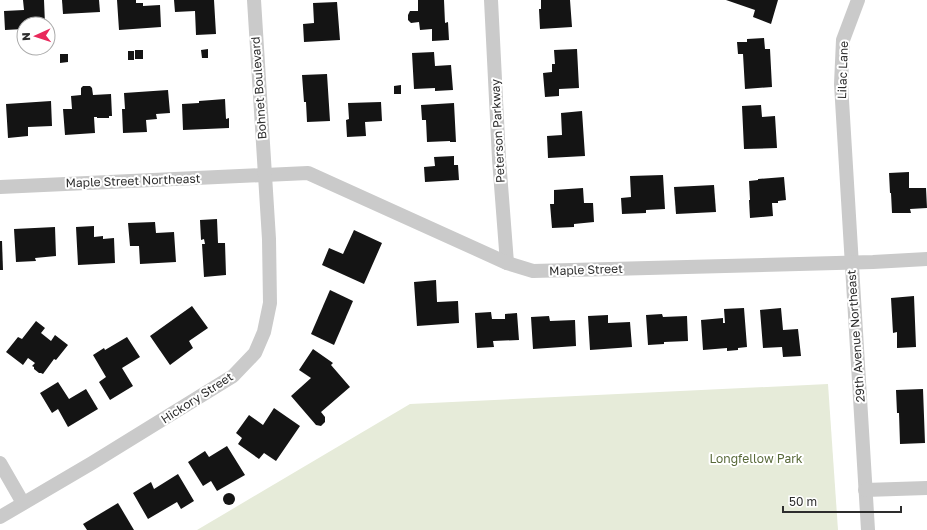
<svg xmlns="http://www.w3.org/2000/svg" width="927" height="530" viewBox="0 0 927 530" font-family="'Golos Text',sans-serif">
<rect width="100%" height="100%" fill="#fff"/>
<polygon fill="#e6ebd9" points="828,384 838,530 197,530 410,404"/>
<g fill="#141414">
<polygon points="23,0 44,0 45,24 24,24 24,29 5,30 4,11 24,10"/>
<polygon points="62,0 99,0 100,12 63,14"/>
<polygon points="117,0 136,0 136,3 143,3 143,6 160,5 161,27 119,30"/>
<polygon points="174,0 214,0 216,34 196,35 195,11 175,12"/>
<polygon points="418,0 444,0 445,23 448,22 449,40 432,41 432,29 420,30 419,22 411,23 408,20 408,15 410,11 418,11"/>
<polygon points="541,0 570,0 572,27 540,29 539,9 541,9"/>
<polygon points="726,0 778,0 771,24 753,17 755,10"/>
<polygon points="337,2 340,40 304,42 303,24 314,23 313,3"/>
<polygon points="764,38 765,49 770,49 772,87 745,89 743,54 738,54 737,42 747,42 747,39"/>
<polygon points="208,49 208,58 202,58 201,50"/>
<polygon points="577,49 579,88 559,89 559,96 545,97 543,73 552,72 552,64 555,64 554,50"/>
<rect x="135" y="50" width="8" height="9"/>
<rect x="128" y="51" width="6" height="9"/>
<polygon points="434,52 435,66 451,65 453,90 435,91 435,88 414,89 412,53"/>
<polygon points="60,54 68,54 68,62 60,63"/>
<polygon points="327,74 330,121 307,122 306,102 304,102 302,75"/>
<polygon points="401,85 401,94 394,94 394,86"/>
<polygon points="83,86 90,86 92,88 93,95 111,94 112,116 109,116 109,118 97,118 97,117 94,117 95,133 65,135 63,109 72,109 71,96 81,95 81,88"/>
<polygon points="168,90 170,113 156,114 157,119 146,120 147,132 123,133 122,109 125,109 124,93"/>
<polygon points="225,99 226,119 229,118 229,128 183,130 182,104 199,103 199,101"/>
<polygon points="51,101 52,126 28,127 28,136 8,138 6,104"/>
<polygon points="381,102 382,121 365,122 366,136 347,137 346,120 349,119 348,103"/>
<polygon points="454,103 456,142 450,142 450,141 427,142 426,120 422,120 421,105"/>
<polygon points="761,105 762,117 775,116 777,148 744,149 742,106"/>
<polygon points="582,111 585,156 548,158 547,136 562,135 561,113"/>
<polygon points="454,156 454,165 458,165 459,180 425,182 424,167 435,166 434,157"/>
<polygon points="909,172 909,188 926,188 927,208 910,209 911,213 892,213 891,193 890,193 889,173"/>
<polygon points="663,175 665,209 646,210 646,213 622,214 621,198 631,197 630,176"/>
<polygon points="784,177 786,200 778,201 778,203 772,203 773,216 750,218 749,200 750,200 749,181 758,180 758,179"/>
<polygon points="714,185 716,212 676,214 674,187"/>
<polygon points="583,188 584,203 593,203 594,222 574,224 574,227 552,228 550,204 554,204 554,190"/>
<polygon points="217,219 218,243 225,243 226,275 204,277 202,244 205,244 204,239 201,240 200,220"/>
<polygon points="155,222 156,233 174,232 176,262 140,264 139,246 130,246 128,223"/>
<polygon points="94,226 94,237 103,236 103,239 114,238 115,263 78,265 76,227"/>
<polygon points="55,227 56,256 35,258 36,261 16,262 14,229"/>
<polygon points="354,230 382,243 364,284 322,265 329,248 343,254"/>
<polygon points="0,241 2,241 3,270 0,270"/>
<polygon points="436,280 437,302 458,301 459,323 417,326 414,282"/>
<polygon points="330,290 353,301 334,345 311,334"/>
<polygon points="914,296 916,347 897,348 897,332 893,333 891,298"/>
<polygon points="192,306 208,328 189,341 193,348 170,365 150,336"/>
<polygon points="744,308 747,347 738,348 738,350 727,351 727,348 703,350 701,320 723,318 723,323 725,323 724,309"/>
<polygon points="781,308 783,330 798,329 801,356 783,357 782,347 763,348 760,310"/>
<polygon points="491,312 492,319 505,319 505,314 517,313 519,340 493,341 494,347 477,348 475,313"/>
<polygon points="662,314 663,317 687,316 688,341 664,342 664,344 648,345 646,315"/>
<polygon points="608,315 608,323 630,322 632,347 590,350 588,316"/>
<polygon points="549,316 550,321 575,320 576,346 533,349 531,317"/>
<polygon points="36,321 45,328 41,333 51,341 55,335 68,345 56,360 54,359 43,374 41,373 39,373 34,369 34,367 32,366 35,363 28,358 23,365 6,352 18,337 22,339"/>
<polygon points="127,337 140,357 122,368 133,386 110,400 99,382 106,377 93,355 104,348 105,350"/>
<polygon points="313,349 333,363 331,365 350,387 321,412 325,417 325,422 321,426 316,425 291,396 311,378 299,370"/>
<polygon points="58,382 69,399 86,389 98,409 68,427 58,409 52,413 40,393"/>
<polygon points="923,389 925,443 900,444 899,413 897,413 896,390"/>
<polygon points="274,408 300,426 276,461 264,453 259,459 238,444 242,438 236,433 249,415 263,425"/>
<polygon points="227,446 245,475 217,491 211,481 203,486 188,462 205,451 209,457"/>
<polygon points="178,474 194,501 181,509 177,502 148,519 133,493 151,482 154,489"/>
<circle cx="229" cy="499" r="6"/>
<polygon points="118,503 134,530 87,530 83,524"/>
</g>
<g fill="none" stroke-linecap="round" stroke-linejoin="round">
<g stroke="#cacaca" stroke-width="14">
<polyline points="491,0 499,159 507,263"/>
<polyline points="858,0 843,40 841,84 868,530"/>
<polyline points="0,187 308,173 507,263 533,271 873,262 927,259"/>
<polyline points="0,463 23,503"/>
<polyline points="865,490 927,488"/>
<polyline points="0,517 92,463 233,376 255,353 264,332 270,303 269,239 254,0"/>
</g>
</g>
<g text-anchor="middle" stroke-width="4" stroke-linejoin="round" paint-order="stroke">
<g font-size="12" fill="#2d2d2d" stroke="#fff">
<text transform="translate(843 70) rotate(-88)" y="4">Lilac Lane</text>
<text transform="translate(259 88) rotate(-94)" y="4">Bohnet Boulevard</text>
<text transform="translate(498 131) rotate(-93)" y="4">Peterson Parkway</text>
<text transform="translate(133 181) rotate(-2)" y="4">Maple Street Northeast</text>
<text transform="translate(586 270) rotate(-2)" y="4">Maple Street</text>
<text transform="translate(856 336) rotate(-94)" y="4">29th Avenue Northeast</text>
<text transform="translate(197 398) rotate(-33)" y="4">Hickory Street</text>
</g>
<g font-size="12" fill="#586939" stroke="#fff">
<text x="756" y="463">Longfellow Park</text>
</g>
</g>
<g transform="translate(36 36) rotate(267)"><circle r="19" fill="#ffffff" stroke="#ababab"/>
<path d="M0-3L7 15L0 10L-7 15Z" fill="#e9295b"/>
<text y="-6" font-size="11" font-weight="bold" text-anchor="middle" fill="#2d2d2d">N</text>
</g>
<path d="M783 506v6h118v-6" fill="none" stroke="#2d2d2d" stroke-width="2"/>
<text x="789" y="506" font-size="12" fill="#2d2d2d" stroke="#ffffff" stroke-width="3" paint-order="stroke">50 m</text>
</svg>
